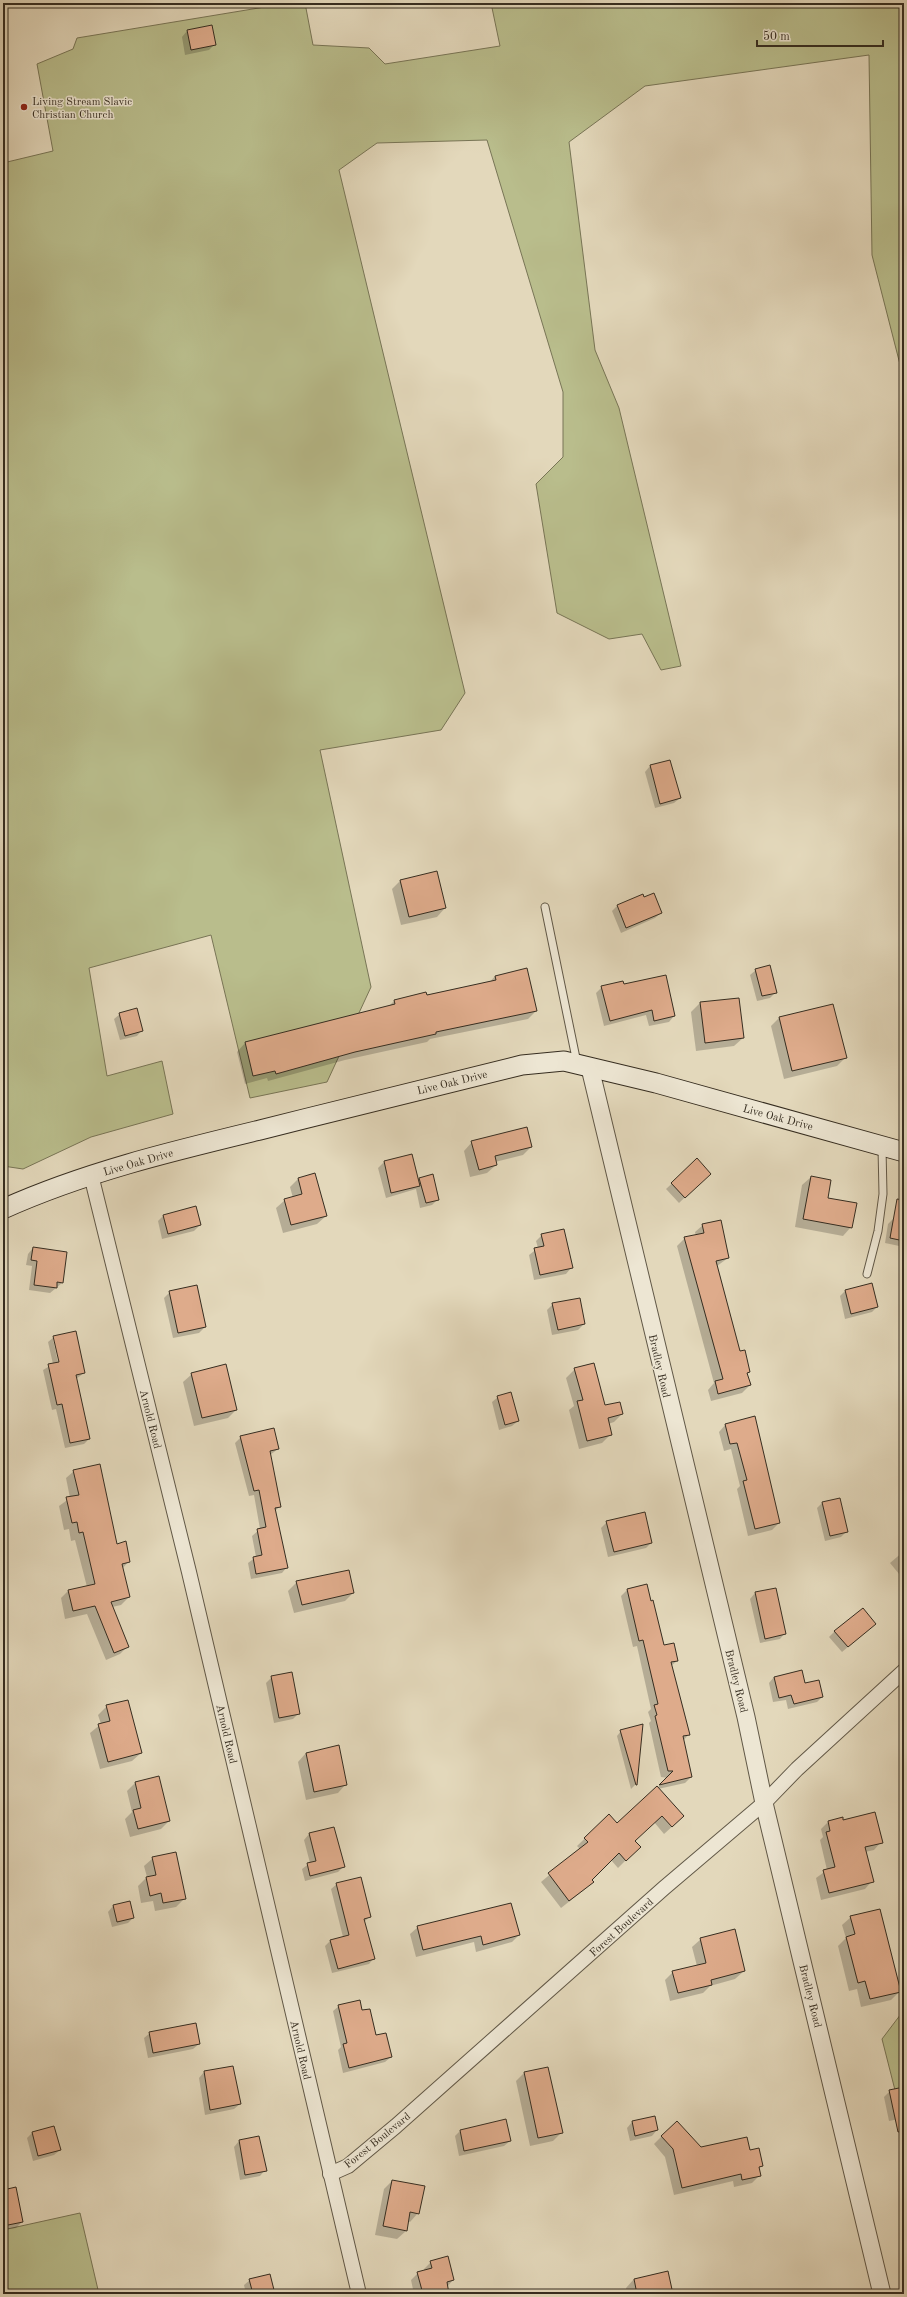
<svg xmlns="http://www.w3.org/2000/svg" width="907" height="2297" viewBox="0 0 907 2297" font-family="'Old Standard TT',serif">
<rect width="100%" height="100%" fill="#e3d8bb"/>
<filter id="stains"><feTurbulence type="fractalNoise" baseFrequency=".005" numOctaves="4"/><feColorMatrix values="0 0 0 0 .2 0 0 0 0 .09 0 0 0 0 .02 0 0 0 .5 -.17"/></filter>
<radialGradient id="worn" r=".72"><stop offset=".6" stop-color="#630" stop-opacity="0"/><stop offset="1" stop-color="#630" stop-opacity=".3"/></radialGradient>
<g fill="#b9bd8c" stroke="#787556">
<polygon points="289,3 305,3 313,45 369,48 385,64 500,46 491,3 904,3 904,380 872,255 869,55 645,86 569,142 595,350 619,408 681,666 661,670 642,634 609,639 557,613 536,484 563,457 563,392 487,140 377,143 339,170 465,693 441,730 320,750 371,987 327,1082 250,1098 211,935 89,968 107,1076 162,1061 173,1114 91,1137 23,1169 3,1166 3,163 53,151 37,64 73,49 77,38"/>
<polygon points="904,2010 904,2096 896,2094 882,2039"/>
<polygon points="80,2213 99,2294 3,2294 3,2230"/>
</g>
<g fill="#0003" fill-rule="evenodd">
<polygon points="211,26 215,44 209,50 185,55 182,37 187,31"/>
<polygon points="669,761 680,798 674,803 655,808 645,772 650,766"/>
<polygon points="401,880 445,908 437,917 401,925 392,889"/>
<polygon points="617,906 661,913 655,918 621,933 612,911"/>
<polygon points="756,970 776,992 770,998 757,1001 750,975"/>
<polygon points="495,976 536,1011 528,1019 430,1039 427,1042 345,1060 268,1081 267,1078 245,1084 237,1052 245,1043 389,1006 394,1001 489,983"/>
<polygon points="623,985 674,1016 669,1022 649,1026 646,1015 604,1026 596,993 602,987"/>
<polygon points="738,999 743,1038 734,1046 696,1051 691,1012 700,1003"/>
<polygon points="120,1014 142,1030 137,1036 120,1040 114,1019"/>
<polygon points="779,1018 845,1058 837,1066 784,1079 771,1026"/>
<polygon points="472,1142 531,1147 523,1155 495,1162 496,1165 487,1173 470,1177 464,1151"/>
<polygon points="411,1155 418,1181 420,1179 438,1199 432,1205 420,1208 416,1189 386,1198 378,1168 384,1162"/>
<polygon points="697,1160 704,1179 679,1203 666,1189"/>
<polygon points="811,1177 851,1227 843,1236 795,1227 802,1185"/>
<polygon points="298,1179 326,1216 317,1224 283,1233 276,1208 285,1200 293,1198 290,1187"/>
<polygon points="195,1207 200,1225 194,1231 162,1239 158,1221 163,1216"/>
<polygon points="894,1218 904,1220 904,1247 885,1243 888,1224"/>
<polygon points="703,1225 728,1258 717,1266 740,1352 749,1372 747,1374 750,1385 742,1393 711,1401 708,1390 714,1383 677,1246 685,1238 696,1236 695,1232"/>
<polygon points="542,1235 571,1268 566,1274 534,1280 529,1255 538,1248 536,1241"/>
<polygon points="33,1248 62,1283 50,1293 29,1290 32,1266 26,1265 28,1254"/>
<polygon points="845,1291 877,1307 872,1312 845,1319 840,1296"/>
<polygon points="170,1292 205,1327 199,1333 173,1338 164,1298"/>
<polygon points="553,1304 584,1324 578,1330 552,1335 547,1310"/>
<path d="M54,1337L84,1373L76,1379L89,1439L84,1444L65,1448L56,1409L52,1410L43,1370L53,1364L48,1342ZM53,1339H55L61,1366L59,1367Z"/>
<polygon points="575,1369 605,1407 622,1414 614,1422 608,1424 611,1434 602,1443 579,1449 569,1410 574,1406 566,1378"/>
<polygon points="192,1374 236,1410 228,1418 194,1426 183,1382"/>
<polygon points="498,1397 518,1421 512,1426 499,1430 492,1402"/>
<polygon points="754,1418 779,1523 772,1530 748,1536 737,1489 740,1486 731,1449 724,1451 719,1432 726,1424"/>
<polygon points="241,1437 278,1449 270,1455 280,1506 275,1511 287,1567 282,1573 251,1579 248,1563 256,1557 252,1536 260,1529 254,1495 249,1496 235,1443"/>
<polygon points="74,1471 116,1545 129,1561 122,1569 129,1597 121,1605 112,1607 128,1646 120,1654 106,1660 87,1614 65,1619 61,1598 69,1590 87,1587 75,1540 71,1541 69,1529 64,1530 59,1506 70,1498 66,1478"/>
<polygon points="822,1503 846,1532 841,1537 825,1541 817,1508"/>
<polygon points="607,1522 651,1543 646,1548 608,1557 601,1528"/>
<polygon points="904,1551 904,1580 890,1563"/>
<polygon points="297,1582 353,1593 345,1601 294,1613 288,1591"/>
<polygon points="775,1589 785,1633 780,1639 760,1643 750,1599 755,1593"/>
<polygon points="627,1590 663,1646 677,1661 671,1666 689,1734 683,1741 691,1777 685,1783 658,1789 675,1824 664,1834 654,1822 634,1841 639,1847 618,1868 611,1860 591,1880 592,1882 585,1889 561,1908 541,1882 580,1849 577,1846 609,1815 617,1824 668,1778 661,1777 649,1723 651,1721 648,1712 651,1709 637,1646 633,1647 621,1596"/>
<polygon points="875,1624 842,1652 829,1637 835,1631"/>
<polygon points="272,1677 299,1713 293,1719 274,1723 266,1683"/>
<polygon points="774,1677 805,1685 822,1697 817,1702 788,1709 786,1700 773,1702 769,1683"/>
<polygon points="107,1706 141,1753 132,1761 100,1769 90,1733 101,1724 98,1715"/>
<polygon points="642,1726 636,1784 631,1789 617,1736 621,1731"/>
<polygon points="306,1753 346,1784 338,1793 306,1800 298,1762"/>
<polygon points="135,1783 169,1821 161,1829 130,1837 125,1819 132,1812 127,1791"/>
<polygon points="843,1821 881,1842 874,1850 865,1852 872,1881 865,1889 821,1900 816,1878 827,1870 820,1840 823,1837 821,1829 828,1822"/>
<polygon points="334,1828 343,1867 338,1872 305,1881 302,1869 310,1863 304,1840 309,1834"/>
<polygon points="153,1858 185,1898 176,1907 155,1911 153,1901 141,1903 138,1886 147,1877 144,1866"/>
<polygon points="337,1884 369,1917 364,1922 374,1958 369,1964 332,1973 325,1946 330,1941 343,1937 331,1889"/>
<polygon points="129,1902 133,1918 128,1923 112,1927 108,1912 113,1906"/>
<polygon points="851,1917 900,1991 891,2000 861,2007 857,1989 849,1991 838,1946 846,1938 842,1925"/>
<polygon points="418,1927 519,1935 512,1942 476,1952 474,1942 416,1957 410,1934"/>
<polygon points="701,1939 744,1971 735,1979 710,1986 703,1993 670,2001 665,1980 673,1972 697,1966 692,1947"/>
<polygon points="339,2006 361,2012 391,2057 385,2062 343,2073 338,2050 341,2047 333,2011"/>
<polygon points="150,2033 199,2044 193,2049 148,2058 144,2038"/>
<polygon points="232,2067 240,2104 234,2109 205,2115 199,2078 204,2072"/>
<polygon points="524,2073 562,2132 553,2141 530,2146 516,2081"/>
<polygon points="904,2088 904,2118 889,2121 884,2097 890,2091"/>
<polygon points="632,2122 657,2130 652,2136 630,2141 627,2128"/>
<polygon points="460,2131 510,2141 504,2146 459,2156 455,2136"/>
<polygon points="32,2133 60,2150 54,2155 33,2161 27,2138"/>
<polygon points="662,2136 700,2149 750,2152 762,2165 758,2169 760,2175 752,2183 734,2187 733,2181 674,2195 665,2157 654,2144"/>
<polygon points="259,2138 265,2170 260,2176 240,2180 234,2147 239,2141"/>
<polygon points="904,2171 904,2183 902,2173"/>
<polygon points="392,2181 418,2213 410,2222 407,2221 406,2231 397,2239 375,2235 384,2189"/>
<polygon points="3,2191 22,2222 16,2228 3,2230"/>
<polygon points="431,2262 453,2280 447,2287 448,2294 414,2294 411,2280 418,2273 424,2271 424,2269"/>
<polygon points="634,2279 672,2294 627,2294 626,2288"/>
<polygon points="250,2280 274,2294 246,2294 244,2285"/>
</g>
<g fill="#deab8b" stroke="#362d20">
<polygon points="212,25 216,45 191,50 187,30"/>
<polygon points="670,760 681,798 660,804 650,765"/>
<polygon points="437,871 446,908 409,917 400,880"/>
<polygon points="654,893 662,913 626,928 617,905 643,894 644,897"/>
<polygon points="770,965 777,993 762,996 755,969"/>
<polygon points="527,968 537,1011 436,1032 436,1034 355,1052 276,1074 275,1071 253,1076 245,1042 395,1004 394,1000 426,992 427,995 496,980 495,976"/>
<polygon points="666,975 675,1016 654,1021 652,1010 610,1021 601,986 623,981 624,984"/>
<polygon points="739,998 744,1038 705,1043 700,1002"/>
<polygon points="833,1004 847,1058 792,1071 779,1017"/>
<polygon points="137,1008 143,1031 125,1036 119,1013"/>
<polygon points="527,1127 532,1147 495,1156 497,1165 479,1170 471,1141"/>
<polygon points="412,1154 420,1186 391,1193 384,1161"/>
<polygon points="697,1158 711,1174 685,1198 671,1183"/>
<polygon points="315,1173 327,1216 291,1225 284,1199 302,1194 298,1178"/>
<polygon points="433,1174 439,1200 426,1203 419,1178"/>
<polygon points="811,1176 831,1180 828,1198 857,1203 852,1228 803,1219"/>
<polygon points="897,1199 904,1200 904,1241 890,1238"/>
<polygon points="196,1206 201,1225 168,1234 163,1215"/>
<polygon points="721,1220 729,1258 716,1261 740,1351 745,1350 750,1372 747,1373 751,1385 718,1394 715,1381 723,1379 684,1237 704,1233 702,1224"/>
<polygon points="564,1229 573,1268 540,1275 534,1248 544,1246 541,1234"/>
<polygon points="33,1247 67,1252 63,1283 57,1282 57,1288 34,1285 37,1261 31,1260"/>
<polygon points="872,1283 878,1307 851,1314 845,1290"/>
<polygon points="197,1285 206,1327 178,1333 169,1291"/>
<polygon points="580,1298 585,1324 558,1330 552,1303"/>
<polygon points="76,1331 85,1373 76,1375 90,1439 70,1443 62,1404 57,1405 48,1364 59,1362 53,1336"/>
<polygon points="594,1363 605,1405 620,1402 623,1414 608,1418 612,1435 587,1441 577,1401 583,1400 574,1368"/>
<polygon points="226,1364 237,1410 202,1418 191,1373"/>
<polygon points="511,1392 519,1421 505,1425 497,1396"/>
<polygon points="755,1416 780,1523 755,1529 743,1481 747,1480 737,1443 730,1444 725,1424"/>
<polygon points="274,1428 279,1449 270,1451 281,1507 275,1508 288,1568 256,1574 253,1557 262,1555 257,1529 266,1527 259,1490 254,1491 240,1436"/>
<polygon points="100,1464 117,1544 126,1541 130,1562 122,1564 130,1597 111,1602 129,1647 114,1653 95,1606 73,1611 68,1590 95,1584 83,1532 79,1533 77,1522 72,1523 66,1497 79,1495 73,1470"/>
<polygon points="840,1498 848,1532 830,1536 822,1502"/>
<polygon points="645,1512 652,1543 614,1552 606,1521"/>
<polygon points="349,1570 354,1593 302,1605 296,1581"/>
<polygon points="647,1584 651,1601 653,1600 664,1645 674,1643 678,1661 671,1662 690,1735 683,1736 692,1777 659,1785 673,1771 668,1771 655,1716 657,1715 654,1705 658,1704 643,1640 639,1641 627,1589"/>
<polygon points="776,1588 786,1634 765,1639 755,1592"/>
<polygon points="863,1608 876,1624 848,1647 834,1631"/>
<polygon points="802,1670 805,1683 819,1680 823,1697 794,1704 791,1695 779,1698 774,1677"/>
<polygon points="292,1672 300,1714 279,1718 271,1676"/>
<polygon points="128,1700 142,1753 108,1762 98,1724 110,1721 106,1705"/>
<polygon points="643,1724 637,1785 636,1785 620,1730"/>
<polygon points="339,1745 347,1785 314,1792 306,1753"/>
<polygon points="159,1776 170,1821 138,1829 133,1810 141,1808 135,1782"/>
<polygon points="657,1786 684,1816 672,1827 662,1816 635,1841 641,1847 626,1861 619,1853 592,1880 594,1882 569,1901 548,1873 588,1842 584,1838 609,1814 617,1823"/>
<polygon points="875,1812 883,1843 865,1847 874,1882 829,1893 823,1870 835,1867 826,1832 830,1831 828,1821 843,1817 843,1820"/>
<polygon points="334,1827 345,1867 310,1876 307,1863 316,1861 309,1833"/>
<polygon points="176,1852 186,1899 163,1903 161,1893 150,1896 146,1877 156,1875 152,1857"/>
<polygon points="361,1877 371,1917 364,1919 375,1959 338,1969 330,1940 349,1935 336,1883"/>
<polygon points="130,1901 134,1918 117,1922 113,1905"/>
<polygon points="511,1903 520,1935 483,1945 481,1936 423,1950 417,1926"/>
<polygon points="880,1909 901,1992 870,1999 865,1981 858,1983 846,1937 855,1934 850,1916"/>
<polygon points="735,1929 745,1971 711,1980 712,1985 678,1993 672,1971 706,1963 700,1938"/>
<polygon points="360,2000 362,2010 370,2009 376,2035 386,2033 392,2057 349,2068 343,2044 347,2043 338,2005"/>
<polygon points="196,2023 200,2044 153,2053 149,2032"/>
<polygon points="233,2066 241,2104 210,2110 204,2071"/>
<polygon points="548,2067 563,2133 538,2138 524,2072"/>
<polygon points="904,2087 904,2131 898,2132 889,2090"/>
<polygon points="655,2116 658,2130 635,2136 632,2121"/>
<polygon points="506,2119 511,2141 464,2151 460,2130"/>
<polygon points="677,2121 701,2147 747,2137 750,2150 759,2148 763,2166 759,2167 761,2176 742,2180 741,2174 682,2188 673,2149 661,2136"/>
<polygon points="54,2126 61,2150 38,2156 32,2132"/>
<polygon points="259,2136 267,2171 245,2175 239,2140"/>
<polygon points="392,2180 425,2186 419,2214 410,2212 407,2231 383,2226"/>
<polygon points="16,2187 23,2222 3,2226 3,2190"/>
<polygon points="448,2256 454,2280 447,2282 449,2294 423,2294 417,2272 432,2268 430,2261"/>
<polygon points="668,2271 673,2294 637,2294 634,2279"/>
<polygon points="270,2274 275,2294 253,2294 249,2279"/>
</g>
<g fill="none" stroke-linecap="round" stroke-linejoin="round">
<defs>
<g id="service">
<polyline points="545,907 577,1063"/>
<polyline points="867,1274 878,1231 883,1194 882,1148"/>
</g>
<g id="minor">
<polyline points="91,1175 189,1572 359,2294"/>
<polyline points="330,2174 348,2166 396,2126 664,1888 764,1803 797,1769 904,1671"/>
</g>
<polyline id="tertiary" points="590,1068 746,1717 764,1803 882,2294"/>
<path id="secondary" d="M3,1209C85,1172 173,1151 260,1130C347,1108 434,1087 522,1065L564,1061L656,1083L904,1152"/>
</defs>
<use href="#service" stroke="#615847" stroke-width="9"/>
<use href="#minor" stroke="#615847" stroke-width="16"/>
<use href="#tertiary" stroke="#615847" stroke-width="19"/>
<use href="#secondary" stroke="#362d20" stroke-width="21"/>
<use href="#service" stroke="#ede6d3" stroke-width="7"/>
<use href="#minor" stroke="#ede6d3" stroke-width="14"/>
<use href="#tertiary" stroke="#ede6d3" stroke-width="17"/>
<use href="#secondary" stroke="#ede6d3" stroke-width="19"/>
</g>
<circle fill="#8f2418" stroke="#ede6d3" stroke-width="1.5" cx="24" cy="107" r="4"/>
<g text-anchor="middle" stroke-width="3" stroke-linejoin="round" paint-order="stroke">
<g font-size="11" fill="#362d20" stroke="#ede6d3" text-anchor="start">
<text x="32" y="105">Living Stream Slavic<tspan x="32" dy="13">Christian Church</tspan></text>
</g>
<g font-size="11" fill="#362d20" stroke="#ede6d3">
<text transform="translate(452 1082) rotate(-14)" y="4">Live Oak Drive</text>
<text transform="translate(778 1117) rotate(15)" y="4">Live Oak Drive</text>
<text transform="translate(138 1162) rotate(-16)" y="4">Live Oak Drive</text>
<text transform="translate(660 1366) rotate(77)" y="4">Bradley Road</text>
<text transform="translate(151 1419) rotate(76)" y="4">Arnold Road</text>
<text transform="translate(737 1681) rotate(76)" y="4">Bradley Road</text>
<text transform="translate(227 1734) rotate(77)" y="4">Arnold Road</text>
<text transform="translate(621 1927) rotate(-42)" y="4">Forest Boulevard</text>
<text transform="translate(811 1996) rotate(76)" y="4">Bradley Road</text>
<text transform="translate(301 2050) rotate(77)" y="4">Arnold Road</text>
<text transform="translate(377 2140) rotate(-39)" y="4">Forest Boulevard</text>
</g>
</g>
<rect width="907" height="2297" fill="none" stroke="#e3d8bb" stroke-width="16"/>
<rect x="4" y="4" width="899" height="2289" fill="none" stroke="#362d20" stroke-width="2"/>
<rect x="8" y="8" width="891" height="2281" fill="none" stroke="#362d20"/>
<path d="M757 40v6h126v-6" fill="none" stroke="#362d20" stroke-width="2"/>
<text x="763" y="40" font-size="12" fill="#362d20" stroke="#ede6d3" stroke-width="3" paint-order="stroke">50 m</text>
<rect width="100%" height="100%" filter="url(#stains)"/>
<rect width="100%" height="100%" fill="url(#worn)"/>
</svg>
